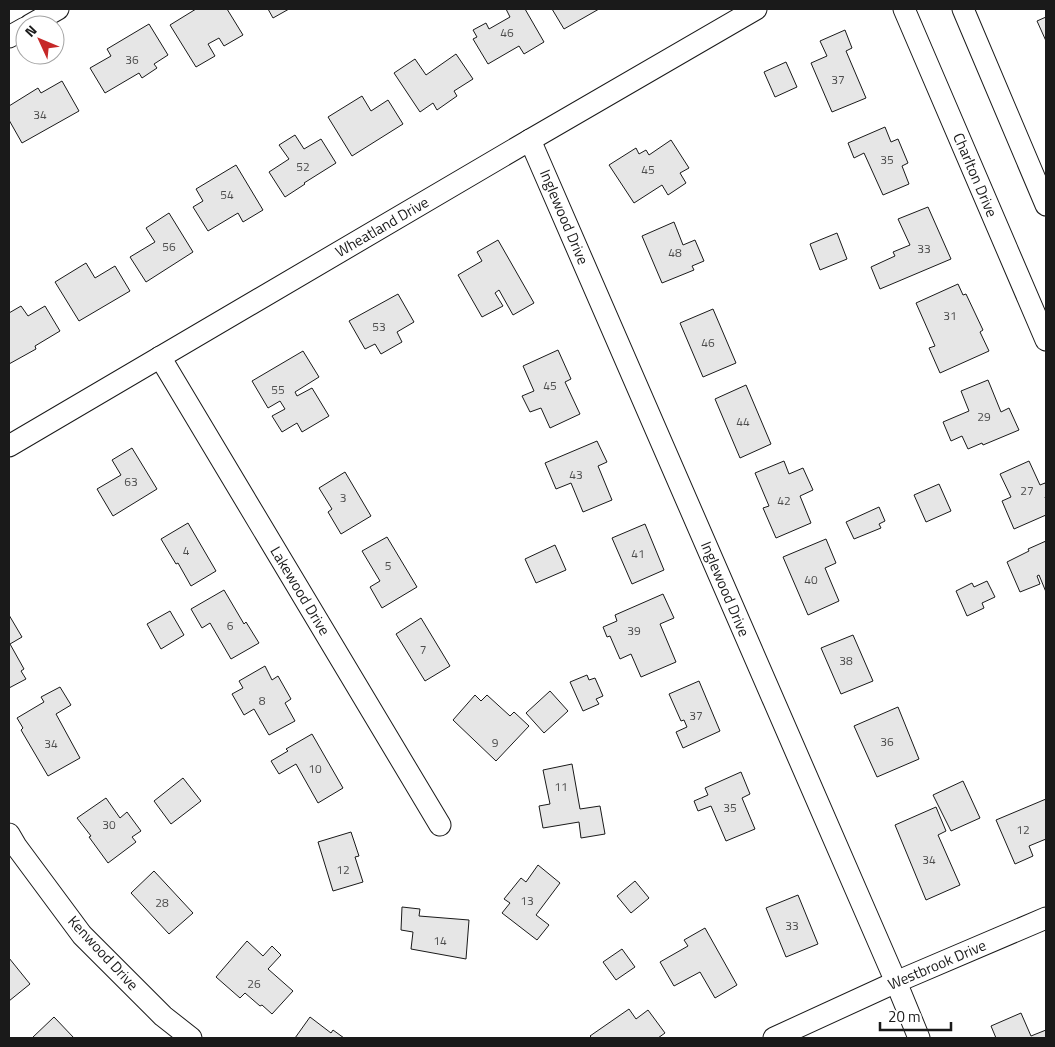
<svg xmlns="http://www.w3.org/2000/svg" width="1055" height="1047" viewBox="0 0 1055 1047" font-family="'Titillium Web',sans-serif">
<rect width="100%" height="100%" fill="#fff"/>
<g fill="#e6e6e6" stroke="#1a1a1a">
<polygon points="196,9 227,9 243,35 224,46 219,38 208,44 215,56 196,67 170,25"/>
<polygon points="268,9 289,9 273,18"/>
<polygon points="506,9 525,9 544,42 524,54 519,46 488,64 473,39 477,37 473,30 486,23 489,29 510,17"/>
<polygon points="552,9 599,9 564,29"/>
<polygon points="1046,17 1046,41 1037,21"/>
<polygon points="149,24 168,55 154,64 157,68 142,78 139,73 105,93 90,68 111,56 107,49"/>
<polygon points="845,30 852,48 846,51 866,98 832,112 811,63 827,56 820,41"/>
<polygon points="456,54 473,79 454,91 457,96 437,110 433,103 420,112 394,73 415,59 426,75"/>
<polygon points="786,62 797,87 775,97 764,72"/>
<polygon points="62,81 79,111 22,143 9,120 9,106 38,88 41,93"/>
<polygon points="362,96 371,111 388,100 403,124 352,156 328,117"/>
<polygon points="885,127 891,142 898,139 908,163 902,166 909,184 883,195 864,153 854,158 848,143"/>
<polygon points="295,135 304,149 321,139 336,163 304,183 305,184 285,197 269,172 289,159 279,145"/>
<polygon points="671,140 689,168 680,173 686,183 668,195 662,185 634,203 609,165 636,148 639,154 646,150 649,155"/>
<polygon points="236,165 263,210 243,222 238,213 208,231 193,207 203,201 196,189"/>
<polygon points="928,207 951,259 880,289 871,267 895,256 893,252 910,245 898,219"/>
<polygon points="169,213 193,252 146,282 130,257 155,242 146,228"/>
<polygon points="674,222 683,245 695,240 704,261 692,266 694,270 662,283 642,236"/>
<polygon points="837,233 847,259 820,270 810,244"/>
<polygon points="498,240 534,303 513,315 499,290 495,293 503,306 482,317 458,275 482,261 477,252"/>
<polygon points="86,263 95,278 115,266 130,291 79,321 55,282"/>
<polygon points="958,284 963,295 966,294 983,330 980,332 989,351 940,373 929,348 935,346 916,303"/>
<polygon points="398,294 414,322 397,332 402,342 381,354 375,344 365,349 349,321"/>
<polygon points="21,306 28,316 45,306 60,331 35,346 36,349 9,364 9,312 9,313"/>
<polygon points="713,309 736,363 703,377 680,323"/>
<polygon points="558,350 571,379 565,382 580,414 550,428 541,408 530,412 522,396 534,391 523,366"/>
<polygon points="303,351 319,377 295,392 297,396 312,388 329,416 302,432 297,423 282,432 272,416 285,409 280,401 268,408 252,381"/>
<polygon points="988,380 1001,412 1009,408 1019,430 983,445 982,443 968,449 962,436 951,441 943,422 969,411 961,391"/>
<polygon points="746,385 771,444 740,458 715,399"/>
<polygon points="597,441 607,462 598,466 612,500 583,512 571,483 556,489 545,463"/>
<polygon points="132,448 157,489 113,516 97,489 121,475 112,460"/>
<polygon points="784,461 789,474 803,468 813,490 800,496 811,523 776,538 763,508 769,506 755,473"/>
<polygon points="1029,461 1040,485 1045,483 1046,486 1046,496 1045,497 1046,500 1046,515 1014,529 1002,501 1011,497 1000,474"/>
<polygon points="345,472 371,516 341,534 328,512 332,509 319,488"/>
<polygon points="939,484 951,511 926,522 914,495"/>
<polygon points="879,507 885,521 879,524 881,528 854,539 846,522"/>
<polygon points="188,523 216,571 191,586 178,563 176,564 161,539"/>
<polygon points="645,524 664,570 632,584 612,538"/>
<polygon points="387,537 417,587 382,608 370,587 380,581 362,551"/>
<polygon points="826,539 836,563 825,568 839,601 808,615 783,557"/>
<polygon points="1046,541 1046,592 1039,575 1037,576 1040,584 1020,592 1007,562 1029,551 1028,549"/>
<polygon points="555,545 566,570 536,583 525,559"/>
<polygon points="987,581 995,597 982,603 984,608 967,616 956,591 972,583 974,587"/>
<polygon points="224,590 244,624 246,622 259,643 231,659 210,623 202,628 191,609"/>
<polygon points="663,594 674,618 660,624 676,662 641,677 631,654 620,659 610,636 607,637 603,627 617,621 615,615"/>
<polygon points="170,611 184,635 161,649 147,624"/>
<polygon points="9,615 22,637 10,644 24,669 21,671 26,679 9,688"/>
<polygon points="421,618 450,666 425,681 396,634"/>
<polygon points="853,635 873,681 841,694 821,648"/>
<polygon points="265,666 272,680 278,676 291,699 285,703 295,721 269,735 254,709 244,715 232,694 243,688 239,681"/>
<polygon points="587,675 589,680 595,678 603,696 596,699 599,704 583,711 570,682"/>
<polygon points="699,681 720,731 683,748 676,732 687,727 684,720 681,721 669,694"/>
<polygon points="60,687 71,705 56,714 80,758 48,776 21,730 23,728 17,718 44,702 41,697"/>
<polygon points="550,691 568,711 544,733 526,713"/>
<polygon points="475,695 481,701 487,695 510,716 514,712 529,726 496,761 453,720"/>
<polygon points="898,707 919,759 877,777 854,726"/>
<polygon points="312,734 343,788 318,803 296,764 279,774 271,761 288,751 286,749"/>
<polygon points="572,764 580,809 600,806 605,834 581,838 579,822 543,828 539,806 550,804 543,770"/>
<polygon points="741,772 750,794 742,798 755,829 726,841 711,806 698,811 694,801 708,795 705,788"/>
<polygon points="183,778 201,801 171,824 154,801"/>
<polygon points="963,781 980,818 951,831 933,795"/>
<polygon points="106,798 120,818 127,812 141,831 132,837 136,842 108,863 89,837 91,836 77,818"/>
<polygon points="1046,799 1046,839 1029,846 1033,856 1015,864 996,820"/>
<polygon points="936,807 946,831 938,835 960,885 926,900 895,825"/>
<polygon points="351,832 359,856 355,857 363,882 333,891 318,842"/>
<polygon points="538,865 560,883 536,915 549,925 537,940 502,913 510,903 504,899 521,878 526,882"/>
<polygon points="154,871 193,913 169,934 131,893"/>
<polygon points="635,881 649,898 631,913 617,896"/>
<polygon points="798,895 818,944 786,957 766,908"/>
<polygon points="402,907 420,909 419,916 469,920 466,959 411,949 413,932 401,930"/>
<polygon points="705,928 737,985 715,998 700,972 674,986 660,962 688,946 684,940"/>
<polygon points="247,941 263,956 272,946 281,955 268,969 293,991 272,1014 262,1005 260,1006 245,993 240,998 216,977"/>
<polygon points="622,949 635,967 616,980 603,962"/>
<polygon points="9,958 30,984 9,1001"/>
<polygon points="629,1009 636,1019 648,1010 665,1033 658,1038 592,1038 590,1036"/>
<polygon points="1021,1013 1031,1036 1046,1030 1046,1038 996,1038 991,1026"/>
<polygon points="54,1017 74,1038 32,1038"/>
<polygon points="310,1017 331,1033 333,1030 344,1038 295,1038"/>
</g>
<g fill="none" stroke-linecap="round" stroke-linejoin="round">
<defs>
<g id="minor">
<polyline points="904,9 1046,340"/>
<polyline points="963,9 1046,205"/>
<polyline points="30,25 58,9"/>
<polyline points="9,37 25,28"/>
<polyline points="530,140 896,982 919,1038"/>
<polyline points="160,357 440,825"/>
<polyline points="9,446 530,140 756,9"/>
<polyline points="9,834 16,846 82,935 163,1016 191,1038"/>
<polyline points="774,1038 896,982 1046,918"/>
</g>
</defs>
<use href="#minor" stroke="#1a1a1a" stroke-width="23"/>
<use href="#minor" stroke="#fff" stroke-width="21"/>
</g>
<g text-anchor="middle" stroke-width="4" stroke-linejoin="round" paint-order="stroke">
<g font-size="12" fill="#4d4d4d">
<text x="507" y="37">46</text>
<text x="132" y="64">36</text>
<text x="838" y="84">37</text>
<text x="40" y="119">34</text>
<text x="887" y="164">35</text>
<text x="303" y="171">52</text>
<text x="648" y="174">45</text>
<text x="227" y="199">54</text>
<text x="169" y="251">56</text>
<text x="924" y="253">33</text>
<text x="675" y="257">48</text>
<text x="950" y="320">31</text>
<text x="379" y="331">53</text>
<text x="708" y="347">46</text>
<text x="550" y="390">45</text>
<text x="278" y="394">55</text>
<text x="984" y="421">29</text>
<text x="743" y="426">44</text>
<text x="576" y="479">43</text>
<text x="131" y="486">63</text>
<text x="1027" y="495">27</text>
<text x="343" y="502">3</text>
<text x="784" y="505">42</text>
<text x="186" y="555">4</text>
<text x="638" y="558">41</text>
<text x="388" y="570">5</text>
<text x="811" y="584">40</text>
<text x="230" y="630">6</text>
<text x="634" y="635">39</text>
<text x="423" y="654">7</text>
<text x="846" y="665">38</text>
<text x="262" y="705">8</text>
<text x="696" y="720">37</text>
<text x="887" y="746">36</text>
<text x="495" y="747">9</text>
<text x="51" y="748">34</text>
<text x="315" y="773">10</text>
<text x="561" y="791">11</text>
<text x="730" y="812">35</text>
<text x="109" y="829">30</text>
<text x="1023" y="834">12</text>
<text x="929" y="864">34</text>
<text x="343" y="874">12</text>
<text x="527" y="905">13</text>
<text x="162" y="907">28</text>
<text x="792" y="930">33</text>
<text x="440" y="945">14</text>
<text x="254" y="988">26</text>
</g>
<g font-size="15" fill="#1a1a1a" stroke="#fff">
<text transform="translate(975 175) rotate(67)" y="5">Charlton Drive</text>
<text transform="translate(564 217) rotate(67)" y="5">Inglewood Drive</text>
<text transform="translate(382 227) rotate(-30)" y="5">Wheatland Drive</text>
<text transform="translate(725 589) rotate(67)" y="5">Inglewood Drive</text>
<text transform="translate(300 591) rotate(59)" y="5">Lakewood Drive</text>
<text transform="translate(103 953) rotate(47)" y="5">Kenwood Drive</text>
<text transform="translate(937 965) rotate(-23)" y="5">Westbrook Drive</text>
</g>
</g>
<rect width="1055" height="1047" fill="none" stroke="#1a1a1a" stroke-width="20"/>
<g transform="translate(40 40) rotate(314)"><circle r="24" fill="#ffffff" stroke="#a3a3a3"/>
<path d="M0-4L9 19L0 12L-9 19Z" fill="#c62828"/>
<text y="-8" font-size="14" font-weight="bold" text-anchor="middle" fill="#1a1a1a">N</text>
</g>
<path d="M880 1022v8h71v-8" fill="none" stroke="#1a1a1a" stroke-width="2.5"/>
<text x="888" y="1022" font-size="15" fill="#1a1a1a" stroke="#ffffff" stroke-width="4" paint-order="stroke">20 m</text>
</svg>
